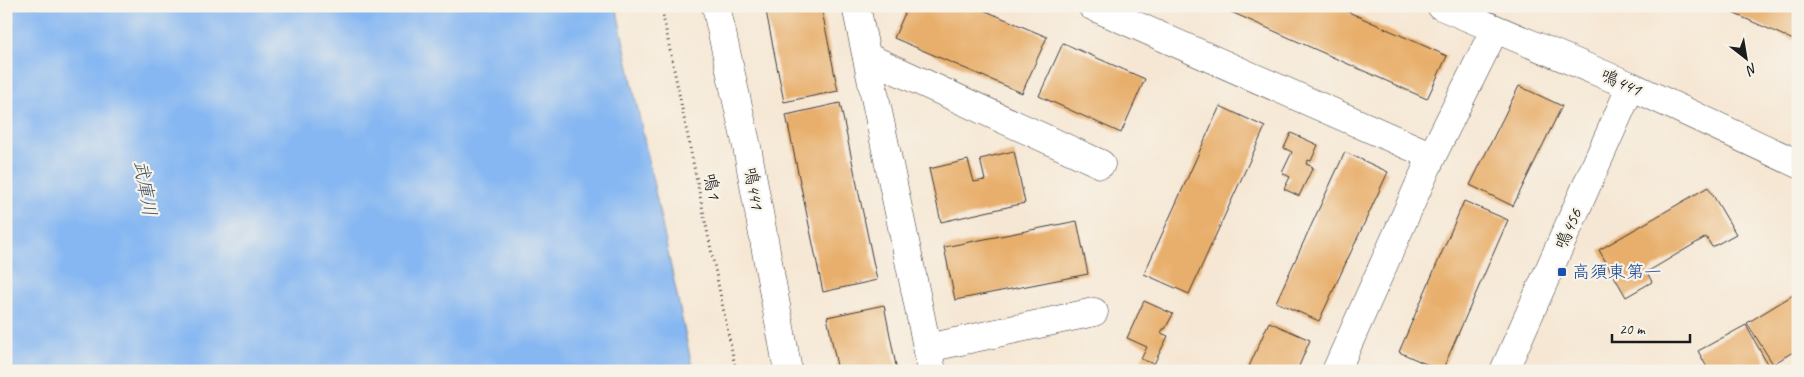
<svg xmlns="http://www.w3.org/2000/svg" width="1804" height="377" viewBox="0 0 1804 377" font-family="Caveat,'Klee One',sans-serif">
<rect width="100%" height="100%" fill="#f7f3e8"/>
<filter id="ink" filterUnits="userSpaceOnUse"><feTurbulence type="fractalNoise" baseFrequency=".02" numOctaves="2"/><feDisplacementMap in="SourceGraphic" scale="10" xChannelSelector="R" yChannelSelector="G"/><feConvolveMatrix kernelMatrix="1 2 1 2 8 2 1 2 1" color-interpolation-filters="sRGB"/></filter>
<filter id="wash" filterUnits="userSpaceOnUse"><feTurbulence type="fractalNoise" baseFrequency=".0096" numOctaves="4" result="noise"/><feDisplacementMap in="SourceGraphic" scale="20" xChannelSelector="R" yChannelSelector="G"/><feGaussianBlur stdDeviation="1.12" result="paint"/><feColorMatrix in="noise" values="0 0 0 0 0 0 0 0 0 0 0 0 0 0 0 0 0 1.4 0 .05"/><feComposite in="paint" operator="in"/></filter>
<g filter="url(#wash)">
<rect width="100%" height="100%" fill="#f6e7d4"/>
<polygon fill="#86b7f2" stroke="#516a87" points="6,6 616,6 693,371 6,371"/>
<g id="blocks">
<g fill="#e8af6c">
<polygon points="765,6 821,6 838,91 784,102"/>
<polygon points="908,6 974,6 1047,37 1022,93 894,38"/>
<polygon points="1231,6 1335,6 1447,56 1427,99 1229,11"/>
<polygon points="1717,6 1798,6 1798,42"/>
<polygon points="1063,43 1145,79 1121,133 1039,96"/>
<polygon points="1519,86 1562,106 1513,206 1470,185"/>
<polygon points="840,103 877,280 823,292 786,115"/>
<polygon points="1220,106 1265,127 1189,294 1144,274"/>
<polygon points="1291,133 1318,145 1311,161 1308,160 1306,164 1313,167 1299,196 1284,189 1290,177 1282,173 1292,152 1284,148"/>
<polygon points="1014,151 1025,203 941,222 929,169 968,160 974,182 985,180 980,159"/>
<polygon points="1345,152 1388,172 1319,321 1276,302"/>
<polygon points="1708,187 1736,234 1712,247 1706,237 1647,272 1652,282 1626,297 1599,250"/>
<polygon points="1464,201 1508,220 1442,371 1399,352"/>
<polygon points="1077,221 1088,274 955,300 944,247"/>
<polygon points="1798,292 1798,349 1773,364 1747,323"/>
<polygon points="1144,301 1173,314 1165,329 1163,329 1161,333 1168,336 1154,364 1141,359 1147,347 1127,338"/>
<polygon points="884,305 897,371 838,371 827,317"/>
<polygon points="1269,322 1310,340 1297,371 1247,371"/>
<polygon points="1746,325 1770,369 1765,371 1709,371 1698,351"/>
</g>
</g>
</g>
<g filter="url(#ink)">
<use href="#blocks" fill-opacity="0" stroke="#3d3a38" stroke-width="1"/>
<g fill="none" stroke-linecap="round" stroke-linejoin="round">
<defs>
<g id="minor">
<polyline points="716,6 747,147 788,371"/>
<polyline points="856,6 932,371"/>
<polyline points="1092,6 1432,156 1495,29"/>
<polyline points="1441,6 1631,86 1798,164"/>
<polyline points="867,57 1101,164"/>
<polyline points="928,348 1094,312"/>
<polyline points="1336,371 1432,156"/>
<polyline points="1504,371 1631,86"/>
</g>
</defs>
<use href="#minor" stroke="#3d3a38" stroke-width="29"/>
<polyline stroke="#3d3a38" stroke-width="3" stroke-dasharray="1 4" stroke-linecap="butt" points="661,6 736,371"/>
<use href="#minor" stroke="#fff" stroke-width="28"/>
</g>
</g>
<rect fill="#1a4fb4" stroke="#f7f3e8" stroke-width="2" x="1557" y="267" width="10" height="10" rx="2.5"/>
<g text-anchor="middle" stroke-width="4.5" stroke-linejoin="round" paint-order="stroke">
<g font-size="18" fill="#1c1c1c" stroke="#f7f3e8">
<text transform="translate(1621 82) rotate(24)" y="6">鳴441</text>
<text transform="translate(712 186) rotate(78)" y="6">鳴1</text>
<text transform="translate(754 188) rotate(80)" y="6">鳴441</text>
<text transform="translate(1568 229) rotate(-66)" y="6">鳴456</text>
</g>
<g font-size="18" fill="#164399" stroke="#f7f3e8" text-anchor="start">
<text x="1572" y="278">高須東第一</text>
</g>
<g font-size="19" font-style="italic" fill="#415267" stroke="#f7f3e8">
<text transform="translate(146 188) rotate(80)" y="7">武庫川</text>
</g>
</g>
<rect width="1804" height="377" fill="none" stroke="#f7f3e8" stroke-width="25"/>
<g transform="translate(1746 58) rotate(149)" stroke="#f7f3e8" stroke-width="4" paint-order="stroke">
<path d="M0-4L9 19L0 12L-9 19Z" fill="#1c1c1c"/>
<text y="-8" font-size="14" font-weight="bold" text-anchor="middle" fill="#1c1c1c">N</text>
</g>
<path d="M1612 334v8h78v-8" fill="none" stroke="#1c1c1c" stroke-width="2.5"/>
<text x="1619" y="334" font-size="15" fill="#1c1c1c" stroke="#f7f3e8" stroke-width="4" paint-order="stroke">20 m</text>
</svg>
